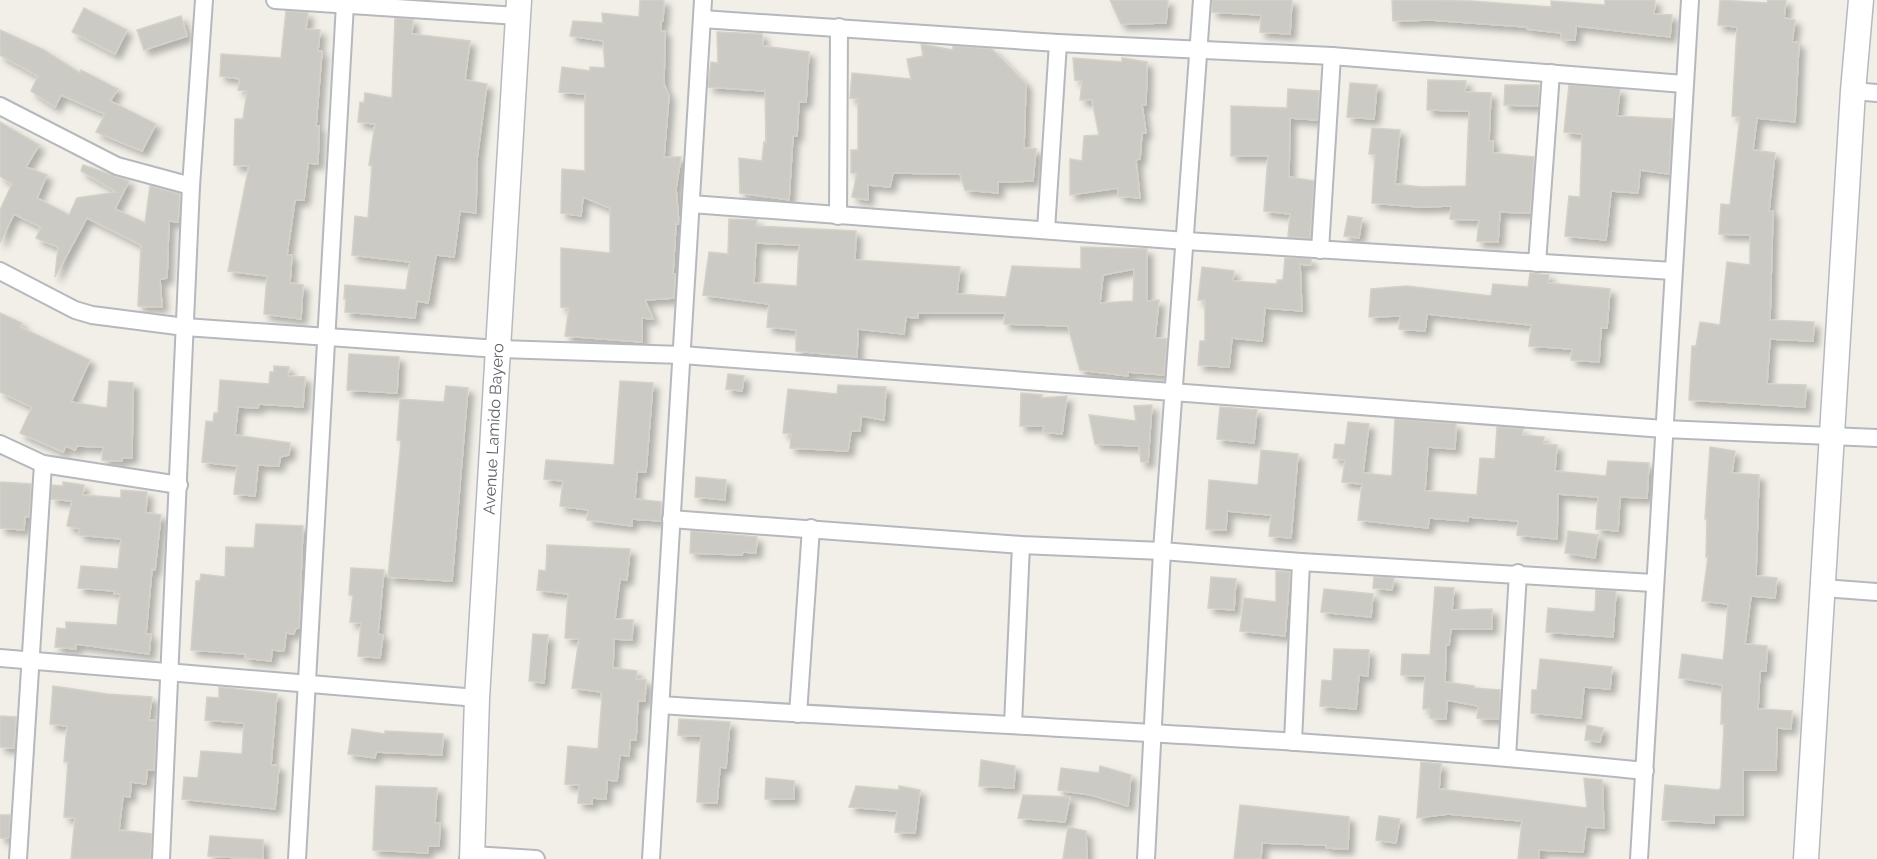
<svg xmlns="http://www.w3.org/2000/svg" width="1877" height="859" viewBox="0 0 1877 859" font-family="Raleway,sans-serif">
<defs>
<filter id="shadow"><feDropShadow dx="5.5" dy="5.5" stdDeviation="3" flood-color="#0004"/></filter>
</defs>
<rect width="100%" height="100%" fill="#f1efe8"/>
<g fill="#cccac5" stroke="#d6d1c6" stroke-width="1.5" fill-rule="evenodd" filter="url(#shadow)">
<polygon points="640,0 664,0 663,21 661,21 661,31 665,31 664,84 669,96 664,157 681,157 676,189 679,224 676,224 673,274 675,274 674,298 645,300 653,319 642,318 642,342 565,336 569,308 561,307 561,248 610,253 610,208 583,197 581,216 561,213 562,169 585,171 585,94 559,92 562,67 590,71 590,67 605,68 603,41 570,36 573,21 603,23 602,13 639,17"/>
<polygon points="1110,0 1168,0 1166,23 1121,24"/>
<polygon points="1212,0 1292,0 1290,34 1260,32 1261,15 1212,12"/>
<polygon points="1392,0 1471,1 1551,7 1551,1 1605,5 1605,0 1655,0 1654,14 1672,15 1670,37 1576,26 1575,40 1561,39 1561,33 1527,29 1527,27 1431,20 1393,21"/>
<polygon points="1720,0 1767,3 1768,0 1786,0 1784,18 1795,20 1792,42 1799,43 1795,122 1757,118 1753,150 1775,153 1769,211 1773,211 1770,320 1814,322 1813,341 1770,339 1767,384 1806,385 1805,407 1689,400 1692,346 1696,346 1700,322 1720,325 1727,262 1750,265 1750,235 1719,234 1721,204 1730,205 1740,117 1732,116 1737,27 1718,25"/>
<polygon points="84,8 127,30 115,54 72,32"/>
<polygon points="286,11 308,13 306,29 320,30 318,51 322,51 316,126 319,126 318,164 308,163 304,200 295,200 287,255 292,255 290,283 303,285 301,319 264,314 267,276 228,271 249,166 234,165 235,119 243,119 247,91 238,90 240,79 220,76 221,54 281,58"/>
<polygon points="181,16 187,36 144,50 137,30"/>
<polygon points="395,18 413,20 412,34 470,41 465,80 487,84 477,159 476,213 460,211 454,257 436,255 428,303 417,301 415,318 345,312 346,299 344,299 345,285 406,290 410,262 352,255 355,216 368,218 372,166 369,165 375,124 358,122 360,102 364,103 365,93 392,98"/>
<polygon points="0,30 44,50 80,73 81,70 118,89 110,101 156,124 142,151 96,132 105,114 61,95 55,107 31,91 38,76 0,55"/>
<polygon points="717,32 762,34 763,46 809,52 806,102 799,102 797,136 793,136 789,200 740,193 739,158 762,161 764,142 766,143 765,91 708,87 711,62 718,63"/>
<polygon points="921,44 953,50 953,46 992,49 1026,84 1024,148 1036,149 1033,181 998,182 998,193 965,190 960,174 893,173 890,187 868,185 868,200 852,197 857,173 851,173 851,150 858,150 858,99 850,98 852,73 911,79 907,59 923,56"/>
<polygon points="1073,58 1122,62 1122,58 1147,62 1146,105 1142,105 1146,133 1142,133 1140,159 1136,160 1140,198 1118,196 1118,188 1070,195 1070,159 1082,161 1084,136 1099,135 1092,100 1080,100 1082,81 1075,80"/>
<polygon points="1428,80 1466,81 1465,92 1491,93 1489,141 1493,141 1493,153 1534,157 1530,213 1500,212 1498,242 1477,241 1479,220 1450,219 1451,206 1420,207 1372,203 1375,155 1369,154 1372,128 1400,130 1395,184 1421,187 1466,186 1469,111 1427,110"/>
<polygon points="1350,83 1377,85 1374,119 1347,117"/>
<polygon points="1505,85 1539,85 1538,106 1504,105"/>
<polygon points="1569,85 1620,89 1617,116 1672,119 1669,174 1640,170 1638,193 1611,191 1606,240 1565,236 1569,196 1580,197 1582,134 1564,132"/>
<polygon points="1288,89 1319,91 1318,120 1290,118 1289,177 1314,181 1310,238 1288,237 1290,214 1264,211 1268,156 1231,156 1231,106 1287,108"/>
<polygon points="0,122 39,145 26,167 47,175 37,198 69,215 77,198 117,192 81,171 83,165 129,181 115,209 145,223 150,186 180,194 178,222 169,221 167,278 160,279 162,307 138,306 141,245 87,218 55,277 58,247 36,238 41,227 14,214 0,243 0,210 12,184 0,176"/>
<polygon points="1348,216 1362,218 1359,238 1344,236"/>
<path d="M729,219L757,220L756,226L856,231L855,260L960,267L957,294L1006,297L1012,266L1081,269V247L1147,249V301L1159,300L1155,338L1167,339L1164,375L1128,372V376L1080,370L1068,326L1004,324L1005,313H918V318L906,317L904,334L858,329L857,357L796,351V330L767,327L769,304L703,295L709,252L728,254ZM756,243L799,245L797,286L754,283ZM1134,269L1133,301L1100,303L1103,275Z"/>
<polygon points="1285,258 1311,259 1311,265 1300,264 1302,311 1265,308 1262,341 1232,338 1229,367 1198,365 1200,341 1205,341 1205,300 1198,300 1202,267 1234,271 1233,281 1277,284 1277,280 1283,280"/>
<polygon points="1530,273 1549,275 1548,283 1610,289 1607,328 1601,328 1599,362 1571,360 1572,349 1529,346 1531,325 1427,314 1425,331 1399,329 1400,316 1369,317 1371,289 1406,286 1491,296 1493,284 1528,287"/>
<polygon points="0,313 22,323 20,327 90,360 71,402 107,408 109,381 133,383 132,458 122,458 122,461 102,460 103,447 77,446 75,450 66,446 63,452 20,433 32,407 0,392"/>
<polygon points="349,354 399,357 397,393 347,390"/>
<polygon points="274,366 289,367 288,376 305,377 303,407 259,404 258,408 238,407 235,435 290,443 289,455 280,457 279,466 258,465 255,496 234,494 237,466 202,462 206,421 213,422 214,413 218,413 220,380 269,384 270,372 274,372"/>
<polygon points="728,374 744,376 742,391 726,389"/>
<polygon points="620,381 653,383 646,472 637,472 635,499 661,502 661,521 632,519 632,526 587,520 588,510 560,506 563,481 544,479 546,460 614,465"/>
<polygon points="838,385 886,387 884,420 861,416 860,431 851,431 848,451 790,448 791,434 783,433 788,389 837,394"/>
<polygon points="446,386 468,388 452,581 388,577 401,441 397,440 400,399 444,402"/>
<polygon points="1021,393 1042,395 1041,398 1067,396 1062,434 1043,432 1044,426 1020,426"/>
<polygon points="1152,405 1148,462 1141,462 1139,446 1095,444 1089,415 1136,421 1134,406"/>
<polygon points="1220,407 1257,410 1254,443 1217,439"/>
<polygon points="1395,419 1456,424 1455,449 1428,447 1425,491 1477,495 1480,458 1495,459 1497,427 1523,429 1522,435 1544,437 1543,444 1557,445 1555,471 1606,476 1608,461 1649,463 1647,498 1620,497 1618,531 1596,529 1598,497 1558,494 1557,539 1517,535 1518,521 1468,517 1468,521 1429,518 1428,528 1358,520 1362,484 1342,482 1345,460 1333,458 1335,444 1345,445 1348,422 1369,424 1363,473 1392,476"/>
<polygon points="1710,447 1735,451 1732,473 1759,475 1756,576 1777,578 1775,598 1751,596 1745,644 1767,646 1766,671 1760,671 1758,709 1792,711 1791,729 1777,728 1776,770 1743,770 1743,815 1714,815 1714,823 1662,820 1665,785 1719,790 1721,787 1724,724 1721,724 1722,685 1679,678 1682,654 1723,660 1725,643 1728,604 1702,601 1708,557 1706,557 1707,519 1705,519"/>
<polygon points="1261,450 1298,454 1291,538 1269,536 1271,515 1227,511 1226,530 1206,529 1209,480 1258,485"/>
<polygon points="696,477 726,480 725,500 695,497"/>
<polygon points="0,482 31,484 29,517 25,516 24,530 0,528"/>
<polygon points="63,482 84,485 83,495 121,498 121,490 147,492 146,513 161,515 155,570 152,569 146,634 151,634 149,654 76,644 76,649 55,647 57,628 66,629 66,622 117,625 120,594 114,594 114,591 78,588 81,566 118,569 121,539 79,535 80,529 67,526 72,501 51,499 52,485 63,486"/>
<polygon points="256,524 303,526 299,628 295,629 294,634 286,633 284,651 272,650 271,661 245,658 246,654 191,650 196,581 200,581 201,574 225,577 226,547 254,548"/>
<polygon points="691,531 757,537 756,553 743,552 742,555 690,553"/>
<polygon points="1568,531 1598,535 1595,558 1565,553"/>
<polygon points="547,545 630,549 627,580 620,579 615,619 633,620 632,640 614,639 613,668 637,671 636,679 646,680 645,701 638,701 636,740 630,740 629,756 620,755 617,781 607,780 606,799 592,798 592,804 578,803 579,785 565,784 568,746 598,749 602,698 601,692 572,688 579,639 565,638 568,594 537,590 539,570 546,571"/>
<polygon points="351,568 384,570 378,634 383,635 380,658 358,656 361,623 350,622 353,595 349,595"/>
<polygon points="1276,571 1290,572 1285,636 1240,631 1244,598 1276,602"/>
<polygon points="1211,577 1236,579 1234,610 1208,608"/>
<polygon points="1374,577 1394,578 1392,590 1373,588"/>
<polygon points="1435,587 1454,588 1452,610 1492,609 1492,629 1451,629 1449,645 1446,645 1445,682 1474,686 1474,688 1500,690 1499,719 1477,718 1478,706 1447,700 1446,719 1430,718 1430,709 1423,709 1425,676 1401,675 1402,654 1430,655"/>
<polygon points="1324,589 1373,594 1371,617 1321,612"/>
<polygon points="1596,590 1616,591 1613,637 1546,632 1548,608 1591,612 1595,611"/>
<polygon points="533,634 548,635 544,683 529,681"/>
<polygon points="1334,649 1369,650 1368,676 1359,675 1356,709 1320,706 1322,680 1332,681"/>
<polygon points="1540,659 1612,667 1610,689 1584,687 1581,718 1531,713 1532,690 1537,690"/>
<polygon points="53,686 107,694 152,697 149,720 157,721 154,770 147,770 146,784 131,782 130,797 123,796 119,830 152,834 150,859 71,859 75,818 64,817 68,762 64,762 67,726 50,724"/>
<polygon points="219,687 277,694 271,765 279,766 275,809 182,799 184,777 198,778 201,751 242,754 244,723 205,720 207,697 219,698"/>
<polygon points="0,716 16,717 14,748 0,747"/>
<polygon points="679,719 730,722 726,768 720,767 717,803 697,802 701,736 678,735"/>
<polygon points="1587,725 1603,728 1600,742 1585,740"/>
<polygon points="352,729 385,734 385,731 443,734 442,755 376,752 375,758 348,754"/>
<polygon points="981,760 1015,766 1014,788 979,786"/>
<polygon points="1421,762 1441,764 1439,789 1587,808 1584,778 1602,780 1604,828 1586,827 1583,852 1539,850 1539,859 1518,859 1522,821 1448,814 1417,818"/>
<polygon points="1100,766 1131,775 1128,806 1091,795 1058,790 1061,768 1099,773"/>
<polygon points="766,778 794,781 794,799 765,799"/>
<polygon points="376,786 437,788 435,823 440,823 439,846 428,846 428,853 373,850"/>
<polygon points="856,786 899,790 899,786 920,790 915,833 895,832 897,811 849,807"/>
<polygon points="1023,795 1070,797 1065,822 1018,818"/>
<polygon points="1240,805 1349,817 1348,849 1326,848 1326,845 1262,843 1261,859 1234,859"/>
<polygon points="0,815 10,815 9,838 0,838"/>
<polygon points="1379,816 1400,819 1396,843 1376,840"/>
<polygon points="1068,827 1086,831 1087,859 1063,859"/>
<polygon points="210,836 263,840 263,859 208,856"/>
</g>
<g fill="none" stroke-linecap="round" stroke-linejoin="round">
<defs>
<g id="street">
<polyline points="275,0 518,16"/>
<polyline points="702,19 1058,43 1332,56 1684,84"/>
<polyline points="1853,91 1877,93"/>
<polyline points="0,106 117,166 191,186"/>
<polyline points="691,204 1186,241 1673,271"/>
<polyline points="838,216 839,27"/>
<polyline points="1046,230 1058,43"/>
<polyline points="1320,250 1332,56"/>
<polyline points="1537,263 1551,73"/>
<polyline points="0,271 75,310 92,315 185,327 498,349 682,355 1664,429 1877,438"/>
<polyline points="0,444 43,464 179,485"/>
<polyline points="671,519 1021,545 1162,551 1301,562 1653,583"/>
<polyline points="1823,588 1877,592"/>
<polyline points="0,658 477,698"/>
<path d="M661,705C989,726 1318,737 1645,771"/>
<polyline points="798,714 811,528"/>
<polyline points="1013,725 1021,545"/>
<polyline points="1293,742 1301,562"/>
<polyline points="1507,757 1518,573"/>
<polyline points="18,859 43,464"/>
<polyline points="161,859 191,186 204,0"/>
<polyline points="297,859 345,4"/>
<polyline points="468,859 472,855 536,859"/>
<polyline points="651,859 703,0"/>
<polyline points="1146,859 1162,551 1202,0"/>
<polyline points="1639,859 1690,0"/>
</g>
<g id="secondary">
<polyline points="472,859 477,698 519,0"/>
<polyline points="1806,859 1853,91 1861,0"/>
</g>
</defs>
<use href="#street" stroke="#b5b8bc" stroke-width="20"/>
<use href="#secondary" stroke="#b6babf" stroke-width="27"/>
<use href="#street" stroke="#fff" stroke-width="16"/>
<use href="#secondary" stroke="#fff" stroke-width="24"/>
</g>
<g text-anchor="middle" stroke-width="4.5" stroke-linejoin="round" paint-order="stroke">
<g font-size="16" fill="#5f6368" stroke="#fff">
<text transform="translate(493 429) rotate(-87)" y="6">Avenue Lamido Bayero</text>
</g>
</g>
</svg>
